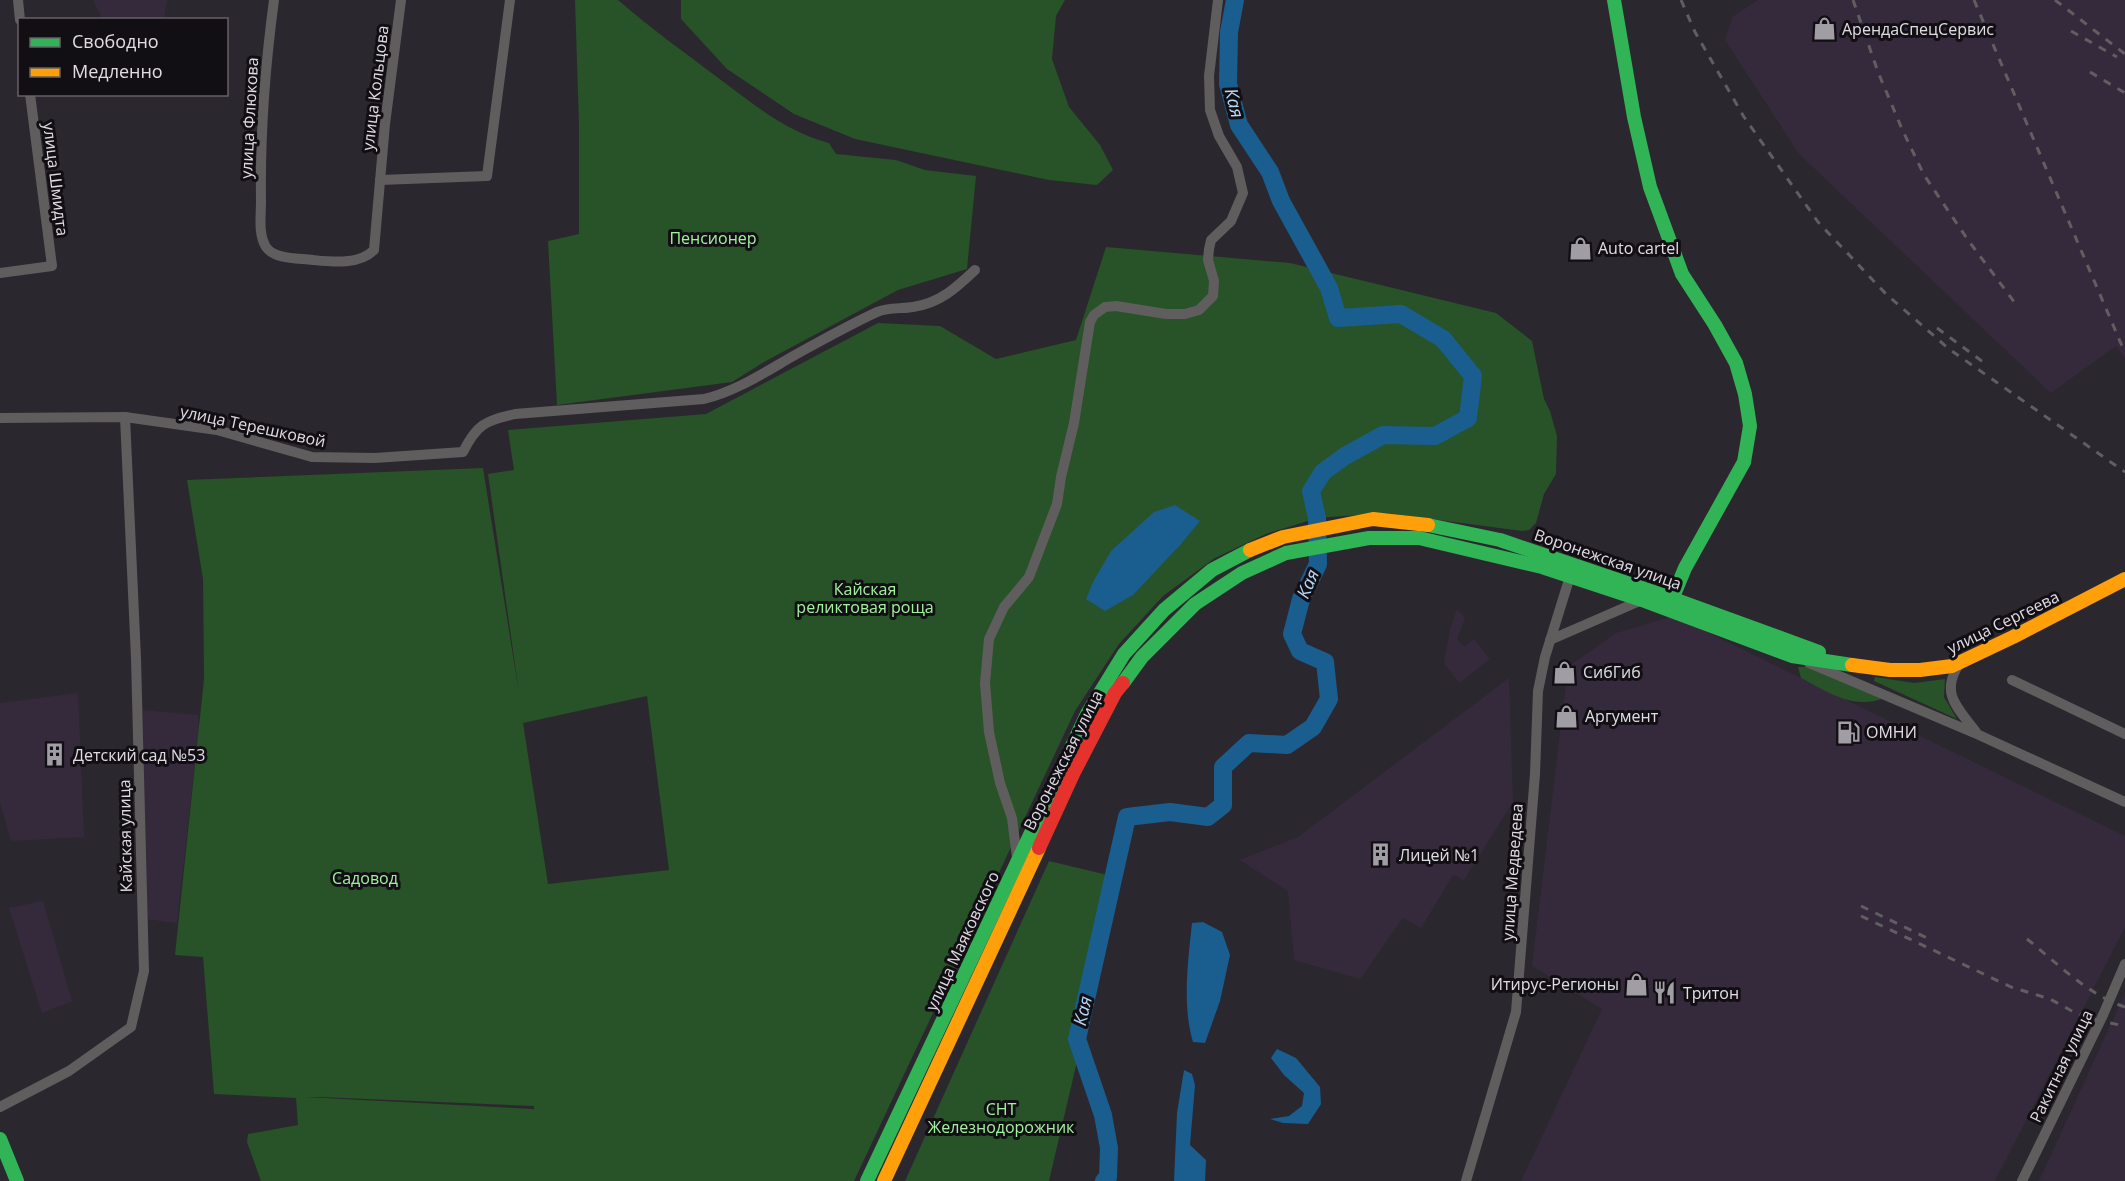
<svg xmlns="http://www.w3.org/2000/svg" width="2125" height="1181" viewBox="0 0 2125 1181" font-family="'Open Sans',sans-serif">
<rect width="100%" height="100%" fill="#2b272e"/>
<g fill="#352a3b">
<polygon points="93,0 167,0 164,19 103,20"/>
<polygon points="1758,0 2125,0 2125,358 2116,346 2051,393 1799,154 1725,40 1732,17"/>
<polygon points="1457,609 1465,618 1457,639 1464,647 1474,639 1490,659 1459,683 1444,663 1450,629"/>
<polygon points="1674,616 2125,836 2125,927 1995,1181 1521,1181 1602,1009 1532,966 1568,667 1616,633"/>
<polygon points="1509,678 1513,802 1464,880 1453,875 1421,928 1403,918 1360,979 1294,960 1288,891 1240,860 1298,837"/>
<polygon points="78,693 84,837 11,841 0,802 0,703"/>
<polygon points="143,710 198,715 199,727 177,923 145,919"/>
<polygon points="43,901 72,1001 42,1013 9,908"/>
<polygon points="2125,996 2125,1181 2039,1181 2121,1002"/>
</g>
<g fill="#285227" fill-rule="evenodd">
<path d="M575,0H618C650,28 684,52 717,77C752,103 786,132 829,143L836,154L896,160L925,170L976,176L967,269L898,290L764,362L732,382L557,405L548,241L579,234V124Z"/>
<polygon points="681,0 1065,0 1056,16 1052,59 1069,107 1100,145 1113,170 1097,185 1049,180 855,139 794,114 727,69 681,19"/>
<path d="M1106,247L1290,263L1496,313L1532,341L1544,399L1550,411L1557,436L1556,474L1544,494L1536,523L1529,530L1522,531L1386,513L1317,518L1266,534L1215,558L1163,596L1119,644L1075,711L854,1181H261L247,1142L248,1134L298,1125L296,1098L214,1094L203,957L175,955L204,679L203,579L187,480L483,468L519,693L488,474L514,470L508,430L706,414L878,323L940,326L996,359L1076,340ZM647,696L669,870L548,884L523,723ZM305,1097H319L534,1106V1109Z"/>
<path d="M1798,667H1808L1882,699C1851,709 1828,692 1801,678Z"/>
<polygon points="1875,677 1914,683 1945,679 1944,697 1957,719 1874,681"/>
<polygon points="1049,861 1120,878 1049,1181 905,1181"/>
</g>
<g fill="#195e8e">
<polygon points="1175,505 1200,521 1181,544 1133,595 1105,611 1086,599 1093,582 1111,551 1154,512"/>
<path d="M1203,922L1222,932L1230,955L1220,1001L1205,1043L1193,1042C1182,1005 1188,961 1192,923Z"/>
<polygon points="1277,1049 1296,1058 1320,1087 1321,1104 1308,1124 1283,1123 1270,1119 1289,1116 1302,1106 1304,1093 1284,1075 1271,1058"/>
<polygon points="1184,1070 1192,1074 1195,1085 1190,1145 1206,1160 1205,1181 1174,1181 1177,1113"/>
</g>
<g fill="none" stroke-linecap="round" stroke-linejoin="round">
<polyline stroke="#195e8e" stroke-width="18" points="1104,1181 1108,1177 1109,1148 1103,1115 1077,1039 1127,817 1170,812 1208,817 1223,805 1223,767 1249,743 1287,745 1313,727 1329,699 1325,662 1300,651 1292,634 1301,599 1318,564 1317,518 1311,491 1323,472 1345,456 1383,435 1435,436 1468,418 1473,376 1443,339 1401,314 1338,318 1329,288 1281,201 1270,172 1239,125 1228,84 1229,32 1235,0"/>
<g stroke="#605d5e" stroke-width="10">
<polyline points="18,0 20,20"/>
<path d="M274,0C265,67 260,135 261,202C261,216 258,234 266,247C275,260 299,258 313,260C333,262 359,265 374,250L385,124L401,0"/>
<polyline points="380,180 487,176 510,0"/>
<polyline points="0,273 52,266 30,94"/>
<path d="M0,418L125,417L217,430L312,457L375,458L463,452C477,424 485,421 515,414L704,399C737,391 765,372 795,355C822,340 849,325 877,312C888,307 902,309 913,307C940,303 956,288 975,270"/>
<polyline points="1550,640 1642,600"/>
<polyline points="1809,663 1979,735 2125,802"/>
<path d="M1960,663C1939,693 1958,708 1976,732"/>
<polyline points="2012,680 2125,734"/>
<polyline points="1017,858 1012,818 1000,783 989,732 985,683 989,639 1004,607 1029,577 1057,504 1061,477 1074,423 1090,322 1094,315 1105,307 1116,306 1166,314 1185,314 1199,310 1213,296 1214,281 1208,260 1209,249 1211,240 1231,221 1243,193 1237,167 1219,136 1210,110 1209,76 1218,0"/>
<polyline points="0,1107 69,1071 131,1027 144,971 136,658 125,417"/>
<polyline points="1466,1181 1516,1012 1535,774 1538,691 1545,657 1572,570"/>
<polyline points="2022,1181 2103,1015 2125,964"/>
</g>
<g stroke="#30b455" stroke-width="14">
<polyline points="1614,0 1634,117 1650,187 1682,274 1715,325 1736,363 1745,394 1750,426 1744,462 1685,568 1668,609"/>
<polyline points="1428,525 1500,540 1671,598 1819,652"/>
<polyline points="1123,683 1142,657 1195,604 1242,573 1286,553 1369,538 1419,538 1542,567 1642,600 1792,656 1852,665"/>
<polyline points="0,1139 17,1181"/>
<polyline points="867,1181 1087,714 1124,654 1164,610 1212,570 1250,550"/>
</g>
<g stroke="#ff9f0a" stroke-width="14">
<polyline points="1250,550 1283,537 1373,519 1428,525"/>
<polyline points="1852,665 1890,670 1920,670 1952,666 2013,637 2125,579"/>
<polyline points="884,1181 1039,848"/>
</g>
<polyline stroke="#e5322d" stroke-width="14" points="1039,848 1073,774 1115,693 1123,683"/>
<g stroke="#615e61" stroke-width="3" stroke-dasharray="8 8" stroke-linecap="butt">
<polyline points="1681,0 1695,32 1744,117 1818,222 1886,294 1949,349 2125,472"/>
<polyline points="1853,0 1878,72 1902,129 1924,175 1968,240 2018,307"/>
<polyline points="1974,0 2125,353"/>
<polyline points="2055,0 2125,54"/>
<polyline points="2071,31 2117,57"/>
<polyline points="2090,72 2125,93"/>
<polyline points="1937,328 1983,362"/>
<polyline points="1861,906 1929,939"/>
<polyline points="1861,916 2011,987 2050,999 2072,1011 2100,1021 2125,1026"/>
<path d="M2027,939C2057,963 2088,995 2125,1007"/>
</g>
</g>
<defs>
<symbol id="shop-bare" viewBox="-9 -9 18 18"><path d="M-5-2.5h2.3a2.7 3.5 0 0 1 5.4 0H5L5.5 6h-11ZM-1.5-2.5h3a1.5 2.3 0 0 0-3 0Z" fill="#a19da4" stroke="#120f14" stroke-width="2.5" paint-order="stroke"/></symbol>
<symbol id="fuel-bare" viewBox="-9 -9 18 18"><path d="M-5.5-6h7V0h2V4h1.3V-2.5L3-4.5l.8-.8L6-3V5H2.5V1h-1V6h-7ZM-4.2-4.7v3.2H.2V-4.7Z" fill="#a19da4" stroke="#120f14" stroke-width="2.5" paint-order="stroke"/></symbol>
<symbol id="building-bare" viewBox="-9 -9 18 18"><path d="M-4-6H4V6H1V3H-1V6H-4ZM-2.5-4.3h1.7v1.8h-1.7ZM.8-4.3h1.7v1.8H.8ZM-2.5-1h1.7V.8h-1.7ZM.8-1h1.7V.8H.8Z" fill="#a19da4" stroke="#120f14" stroke-width="2.5" paint-order="stroke"/></symbol>
<symbol id="restaurant-bare" viewBox="-9 -9 18 18"><path d="M-5-6h1v4h1v-4h1v4h1v-4h1v5L-1.5 .5V6h-2V.5L-5-1ZM5-6V6H3V1.5H1.5Q1.5-4 5-6Z" fill="#a19da4" stroke="#120f14" stroke-width="2.5" paint-order="stroke"/></symbol>
</defs>
<g fill-rule="evenodd">
<use href="#shop-bare" x="1808" y="12" width="33" height="33"/>
<use href="#shop-bare" x="1564" y="232" width="33" height="33"/>
<use href="#shop-bare" x="1548" y="656" width="33" height="33"/>
<use href="#shop-bare" x="1550" y="700" width="33" height="33"/>
<use href="#fuel-bare" x="1832" y="716" width="33" height="33"/>
<use href="#building-bare" x="38" y="738" width="33" height="33"/>
<use href="#building-bare" x="1364" y="838" width="33" height="33"/>
<use href="#shop-bare" x="1620" y="968" width="33" height="33"/>
<use href="#restaurant-bare" x="1648" y="976" width="33" height="33"/>
</g>
<g text-anchor="middle" stroke-width="6" stroke-linejoin="round" paint-order="stroke">
<g font-size="16" fill="#e1dce4" stroke="#120f14" text-anchor="start">
<text x="1842" y="35">АрендаСпецСервис</text>
<text x="1598" y="254">Auto cartel</text>
<text x="1583" y="678">СибГиб</text>
<text x="1585" y="722">Аргумент</text>
<text x="1866" y="738">ОМНИ</text>
<text x="73" y="761">Детский сад №53</text>
<text x="1399" y="861">Лицей №1</text>
<text x="1619" y="990" text-anchor="end">Итирус-Регионы</text>
<text x="1683" y="999">Тритон</text>
</g>
<g font-size="16" fill="#e1dce4" stroke="#120f14">
<text transform="translate(375 88) rotate(-83)" y="6">улица Кольцова</text>
<text transform="translate(249 118) rotate(-87)" y="6">улица Флюкова</text>
<text transform="translate(56 179) rotate(83)" y="6">улица Шмидта</text>
<text transform="translate(253 426) rotate(12)" y="6">улица Терешковой</text>
<text transform="translate(1608 559) rotate(19)" y="6">Воронежская улица</text>
<text transform="translate(2003 622) rotate(-26)" y="6">улица Сергеева</text>
<text transform="translate(1063 760) rotate(-63)" y="6">Воронежская улица</text>
<text transform="translate(125 836) rotate(-91)" y="6">Кайская улица</text>
<text transform="translate(1512 872) rotate(-86)" y="6">улица Медведева</text>
<text transform="translate(962 941) rotate(-65)" y="6">улица Маяковского</text>
<text transform="translate(2061 1066) rotate(-64)" y="6">Ракитная улица</text>
</g>
<g font-size="16" fill="#a1f29c" stroke="#120f14">
<text x="713" y="244">Пенсионер</text>
<text x="865" y="595">Кайская<tspan x="865" dy="18">реликтовая роща</tspan></text>
<text x="365" y="884">Садовод</text>
<text x="1001" y="1115">СНТ<tspan x="1001" dy="18">Железнодорожник</tspan></text>
</g>
<g font-size="18" font-style="italic" fill="#b6d9f7" stroke="#120f14">
<text transform="translate(1234 103) rotate(76)" y="6">Кая</text>
<text transform="translate(1308 584) rotate(-67)" y="6">Кая</text>
<text transform="translate(1083 1011) rotate(-77)" y="6">Кая</text>
</g>
</g>
<rect x="18" y="18" width="210" height="78" fill="#120f14" stroke="#656167" stroke-width="1.5"/>
<rect x="30" y="38" width="30" height="9" fill="#30b455" stroke="#656167" stroke-width="1.5"/>
<text x="72" y="48" font-size="18" fill="#e1dce4">Свободно</text>
<rect x="30" y="68" width="30" height="9" fill="#ff9f0a" stroke="#656167" stroke-width="1.5"/>
<text x="72" y="78" font-size="18" fill="#e1dce4">Медленно</text>
</svg>
